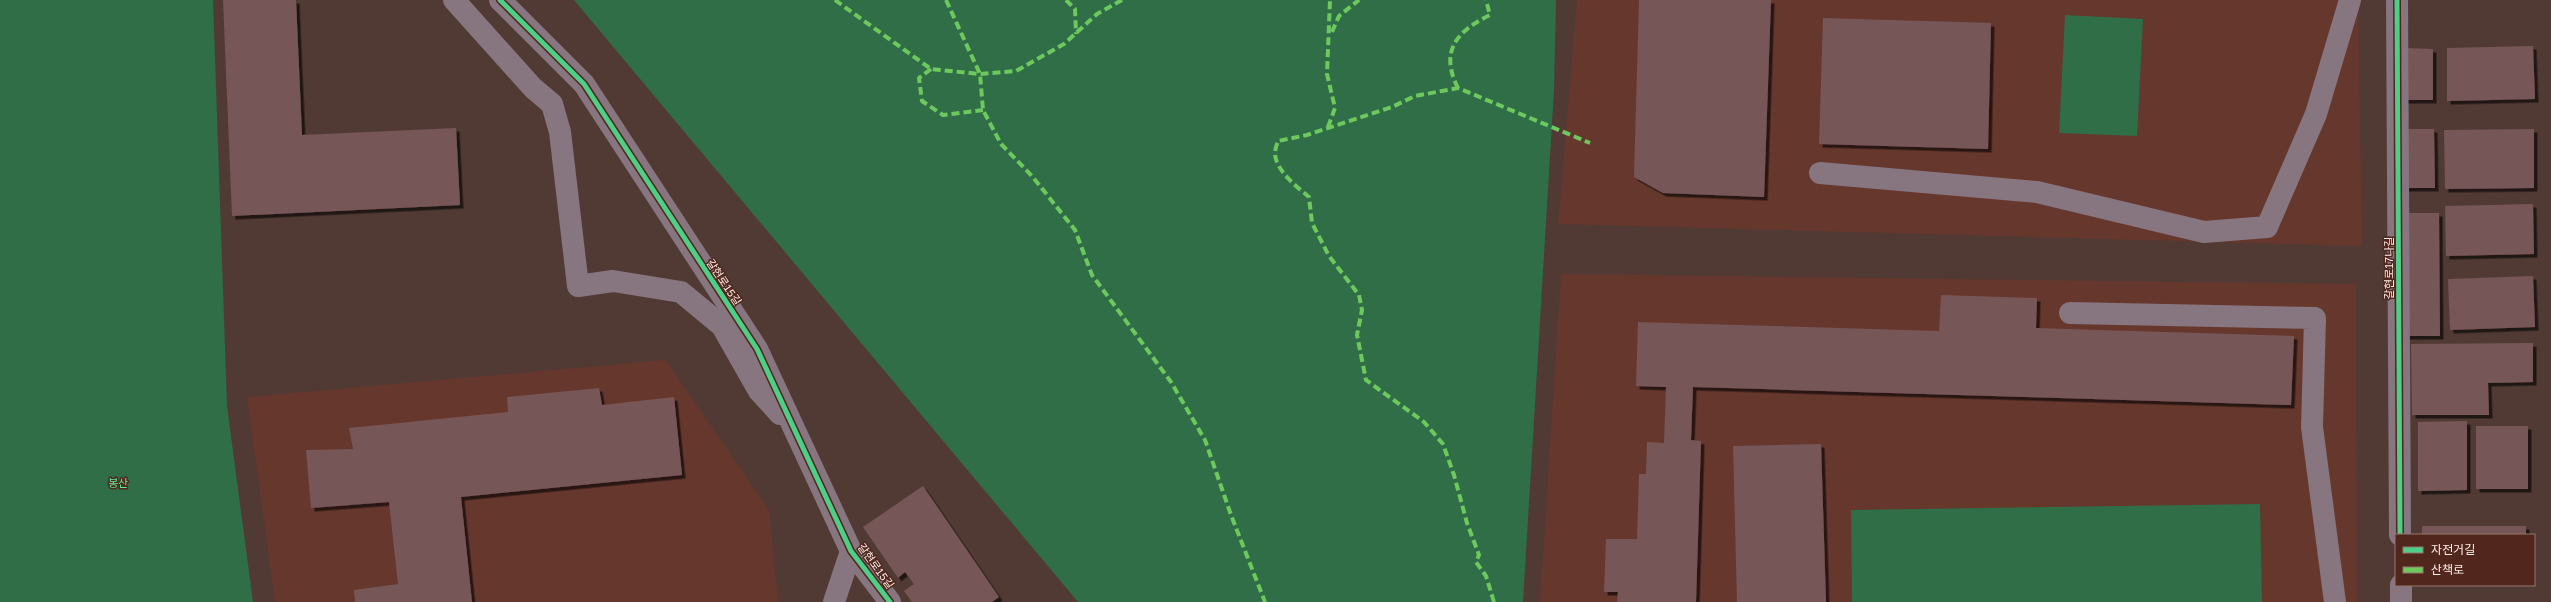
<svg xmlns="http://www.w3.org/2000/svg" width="2551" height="602" viewBox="0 0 2551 602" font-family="Helvetica,'Noto Sans KR',sans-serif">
<defs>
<filter id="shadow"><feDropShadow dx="3.5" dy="3.5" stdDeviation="0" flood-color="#0009"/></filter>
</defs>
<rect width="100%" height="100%" fill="#513a34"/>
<g fill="#66372c">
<polygon points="1577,0 2358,0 2362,246 1558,224"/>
<polygon points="1561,274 2356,284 2357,602 1540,602"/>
<polygon points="666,360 769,510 778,602 275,602 247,397"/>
</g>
<g fill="#2f6e47">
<polygon points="0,0 213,0 227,406 253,602 0,602"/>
<polygon points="574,0 1556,0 1554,90 1523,602 1078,602"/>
<polygon points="2065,15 2143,19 2137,136 2059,133"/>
<polygon points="2260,504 2262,602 1852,602 1851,510"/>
</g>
<g fill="#765657" filter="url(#shadow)">
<polygon points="223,0 296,0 302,135 456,128 460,205 232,216"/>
<polygon points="1639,0 1771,0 1764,197 1663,193 1634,177"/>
<polygon points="1823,18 1991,23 1988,149 1819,144"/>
<polygon points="2533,46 2535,99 2447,101 2447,48"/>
<polygon points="2405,48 2433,49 2433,100 2404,100"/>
<polygon points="2404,129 2434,129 2435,188 2405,188"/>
<polygon points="2534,129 2534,188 2445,189 2444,130"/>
<polygon points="2533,204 2534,254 2446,256 2445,206"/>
<polygon points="2404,213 2439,213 2440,336 2405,336"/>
<polygon points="2533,276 2535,327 2450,330 2448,279"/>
<polygon points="1941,295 2037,298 2036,328 2294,336 2291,405 1693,387 1691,440 1701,441 1696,602 1617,602 1618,592 1604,592 1606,539 1637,539 1639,474 1646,474 1647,442 1664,443 1666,387 1636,386 1638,322 1939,331"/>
<polygon points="2533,343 2533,382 2488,383 2489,415 2412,415 2411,344"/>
<polygon points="599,388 602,405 674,397 682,475 461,497 472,602 355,602 354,590 398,584 389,502 311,508 306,450 353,449 349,428 508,412 507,397"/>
<polygon points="2467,421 2467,490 2418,491 2418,422"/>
<rect x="2476" y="426" width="52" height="63"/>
<polygon points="1821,444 1826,602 1737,602 1733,446"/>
<polygon points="923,486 999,597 992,602 912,602 904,591 914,584 905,572 898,578 863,527"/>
<rect x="2422" y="526" width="104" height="9"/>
</g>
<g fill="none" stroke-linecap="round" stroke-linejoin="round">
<g stroke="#877580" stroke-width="22">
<polyline points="454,0 533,88 552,104 560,132 578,286 613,281 681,292 722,326 759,391 780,414"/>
<polyline points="500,0 584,84 757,349 851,551 890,602"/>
<polyline points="2397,0 2400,535"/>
<polyline points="1820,173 2037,192 2204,232 2267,227 2316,114 2350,0"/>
<polyline points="2070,313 2315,318 2312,427 2335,602"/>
<polyline points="2401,585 2401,602"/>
<polyline points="834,602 851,551"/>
</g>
<g stroke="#6dc95d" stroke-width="4" stroke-dasharray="8 4" stroke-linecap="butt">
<polyline points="835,0 931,69 980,74 1016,71 1064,44 1097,14 1122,0"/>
<polyline points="946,0 980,74 983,110 1001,144 1032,176 1075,230 1092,275 1171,382 1205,440 1231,515 1265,602"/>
<polyline points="1066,0 1075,9 1076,34"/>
<polyline points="1332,32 1339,16 1359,0"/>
<polyline points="931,69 919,78 922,101 943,115 983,110"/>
<path d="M1458,88C1439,51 1457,31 1490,15L1486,0"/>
<polyline points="1328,127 1335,108 1327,74 1330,0"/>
<path d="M1494,602L1486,576L1476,562L1479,555L1467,523L1454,475L1443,444L1424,422L1366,380L1357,335L1362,310L1359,295L1329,256L1312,223L1309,197C1297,187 1275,170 1275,153C1275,149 1277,144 1278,141L1307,135L1392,107L1415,96L1458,88L1590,143"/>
</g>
<defs>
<g id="cycleway">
<polyline points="500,0 584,84 757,349 851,551 890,602"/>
<polyline points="2397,0 2400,535"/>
</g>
</defs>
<use href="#cycleway" stroke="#51271d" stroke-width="8"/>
<use href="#cycleway" stroke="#4dcf88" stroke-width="5"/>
</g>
<g text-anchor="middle" stroke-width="3" stroke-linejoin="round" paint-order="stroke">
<g font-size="11" fill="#feede8" stroke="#51271d">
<text transform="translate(2389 268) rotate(-90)" y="4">갈현로17나길</text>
<text transform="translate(724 282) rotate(56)" y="4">갈현로15길</text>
<text transform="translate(876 566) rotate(54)" y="4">갈현로15길</text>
</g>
<g font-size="11" fill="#5fed9a" stroke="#51271d">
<text x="118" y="487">봉산</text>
</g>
</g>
<rect x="2395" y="534" width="140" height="52" fill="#51271d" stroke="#96766e"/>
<rect x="2403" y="547" width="20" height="6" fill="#4dcf88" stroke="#96766e"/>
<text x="2431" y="554" font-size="12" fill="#feede8">자전거길</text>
<rect x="2403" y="567" width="20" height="6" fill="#6dc95d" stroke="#96766e"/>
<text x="2431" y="574" font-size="12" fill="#feede8">산책로</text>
</svg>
